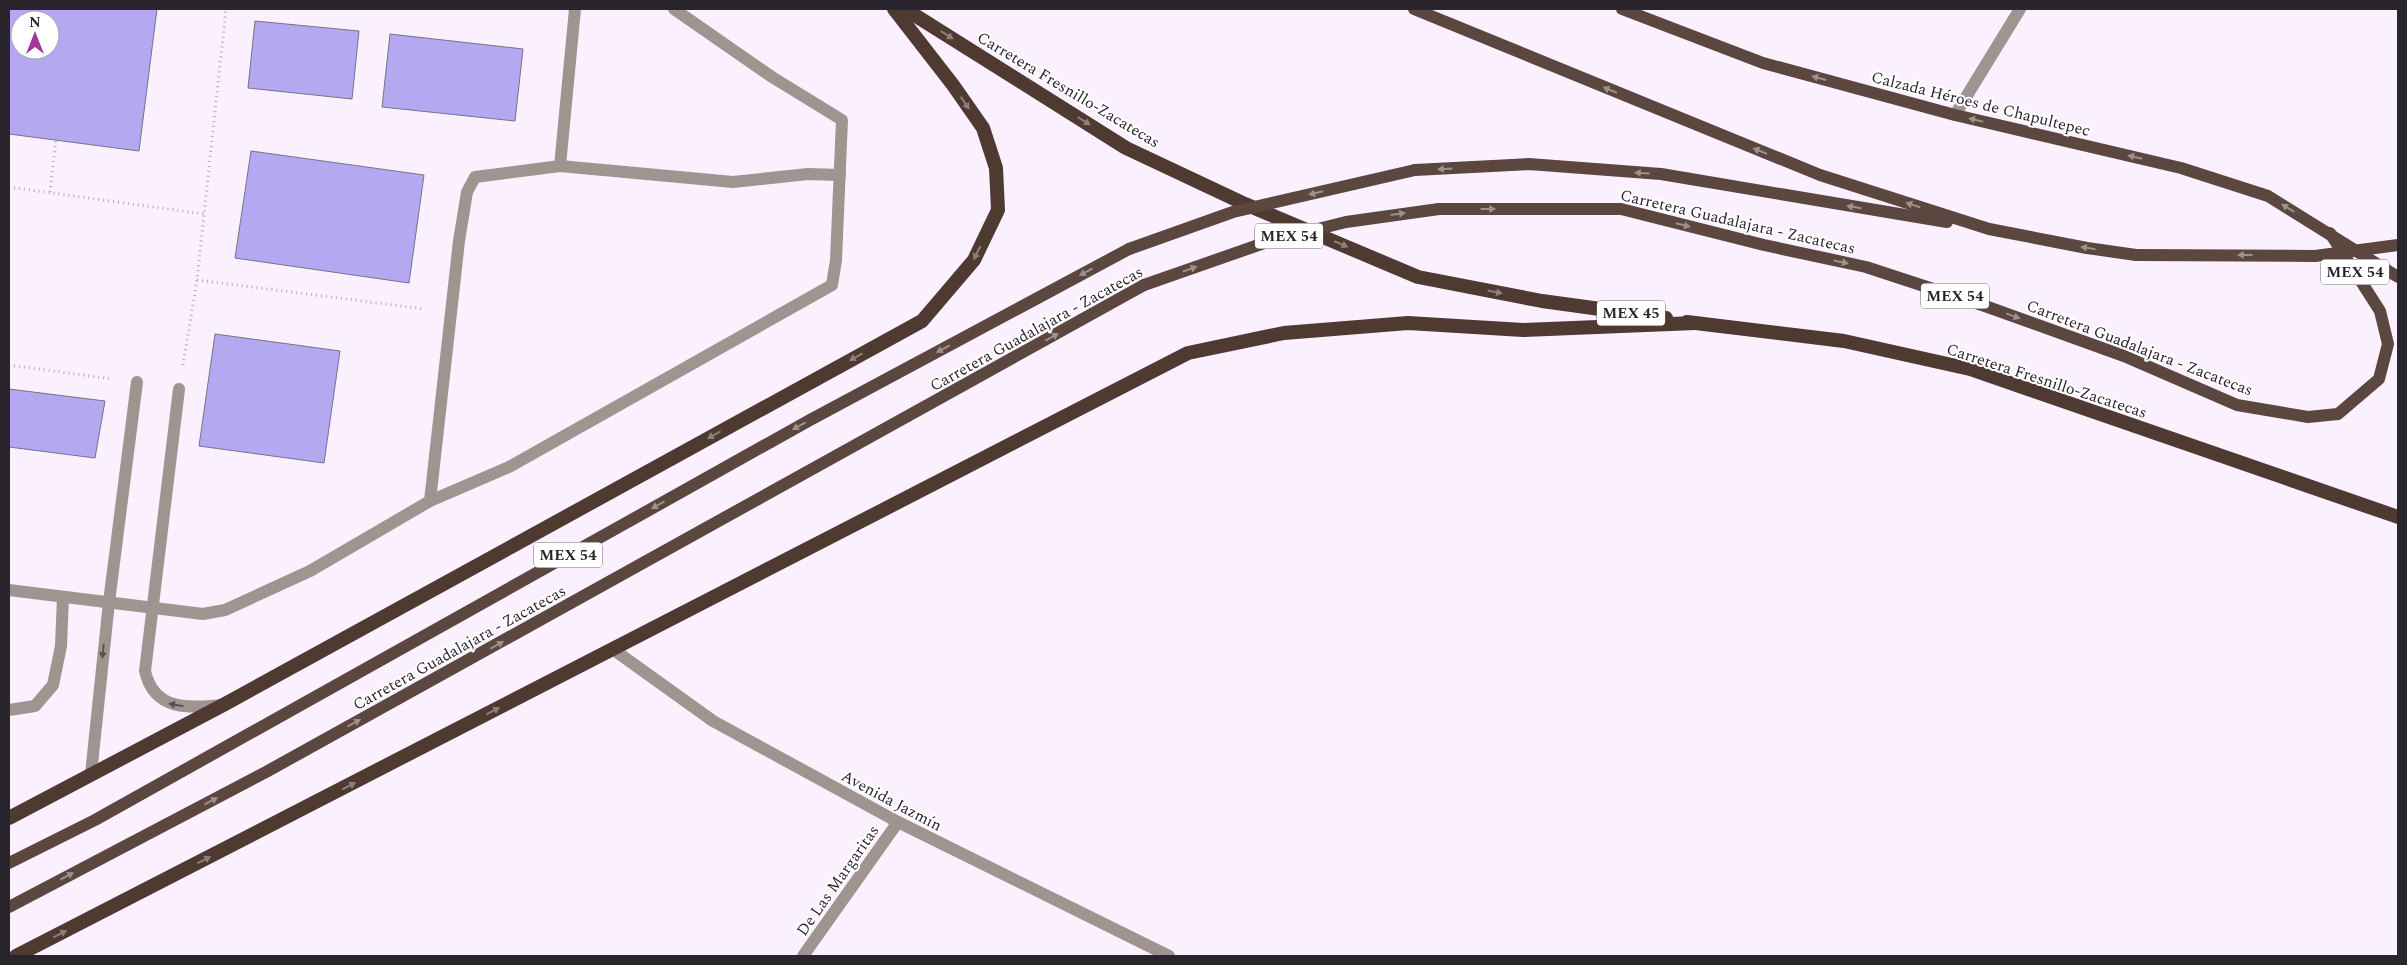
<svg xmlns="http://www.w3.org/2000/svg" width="2407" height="965" viewBox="0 0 2407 965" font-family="Spectral,serif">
<rect width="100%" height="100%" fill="#faf0fe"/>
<g fill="#b4a9f1" stroke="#757289" fill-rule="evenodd">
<path d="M9,9H157L139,151L9,134ZM20,20H50V50H20Z"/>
<polygon points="255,21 359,31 352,99 248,88"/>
<polygon points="390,34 523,49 515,121 382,107"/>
<polygon points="251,151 424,175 409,283 235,258"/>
<polygon points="215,334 340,351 324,463 199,446"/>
<polygon points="9,389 105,401 95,458 9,447"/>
</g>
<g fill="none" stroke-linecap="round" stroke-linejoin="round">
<g stroke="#b2aab6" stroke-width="3" stroke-dasharray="1 4" stroke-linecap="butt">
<polyline points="9,187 204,214"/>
<polyline points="50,192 56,140"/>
<polyline points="197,280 425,309"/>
<polyline points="9,365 112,379"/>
<polyline points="183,365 197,280 226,9"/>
</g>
<g stroke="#a09490" stroke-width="12">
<polyline points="1955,115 2020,9"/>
<polyline points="560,166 575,9"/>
<path d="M179,389L145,671C154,711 188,708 222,705"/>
<polyline points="430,501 459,241 467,192 475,177 560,166 733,182 808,174 840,175"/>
<polyline points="9,590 203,614 225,610 310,571 430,501 509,467 832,285 836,260 842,120 772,77 674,9"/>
<polyline points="9,710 35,706 53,685 61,646 63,597"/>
<polyline points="91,774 109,602 137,382"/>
</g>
<g stroke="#a09490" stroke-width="12">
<polyline points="614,650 713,721 898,822 1169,956"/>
<polyline points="803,956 898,822"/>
</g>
<g stroke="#5b4740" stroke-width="12">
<polyline points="1414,9 1820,175 1989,229 2087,248 2136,255"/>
<polyline points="1622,9 1763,63 1955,115 2181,168 2268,196 2398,277"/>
<polyline points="1415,170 1529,164 1661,174 1947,222"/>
<polyline points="1439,209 1621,209 1764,245 1866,267 1985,306 2124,356 2237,405 2308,417 2338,414 2379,379 2388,344 2380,311 2330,233"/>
<polyline points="9,863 95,820 810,420 1129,249"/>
<polyline points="9,907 266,772 1144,285"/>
</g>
<g stroke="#4f3a32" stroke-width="14">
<polyline points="905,9 1126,148 1245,204 1418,277 1542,301 1666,318"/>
<polyline points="1687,322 1844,341 1970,369 2398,517"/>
<polyline points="9,818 225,704 922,321 974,260 998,210 996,168 983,128 953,85 894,9"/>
<polyline points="16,956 1188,353 1284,333 1408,323 1523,330 1695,323"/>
</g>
<g stroke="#5b4740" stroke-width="12">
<polyline points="1129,249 1233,212 1415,170"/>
<polyline points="2136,255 2315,256 2398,245"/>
<polyline points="1144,285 1270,241 1346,222 1439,209"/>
</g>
</g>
<defs><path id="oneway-solid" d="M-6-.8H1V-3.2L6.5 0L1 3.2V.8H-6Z" transform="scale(1.25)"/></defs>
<g fill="#8d7f7a">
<use href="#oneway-solid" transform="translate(947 35) rotate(32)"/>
<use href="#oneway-solid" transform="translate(965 103) rotate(56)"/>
<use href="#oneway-solid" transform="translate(1084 121) rotate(32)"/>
<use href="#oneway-solid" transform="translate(1341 244) rotate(23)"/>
<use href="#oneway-solid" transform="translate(977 253) rotate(117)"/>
<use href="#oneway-solid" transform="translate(1495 292) rotate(11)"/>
<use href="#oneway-solid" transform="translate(856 357) rotate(151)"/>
<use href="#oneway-solid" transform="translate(714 435) rotate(151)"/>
<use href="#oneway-solid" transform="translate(493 711) rotate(-27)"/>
<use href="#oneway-solid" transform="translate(349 786) rotate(-27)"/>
<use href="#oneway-solid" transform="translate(204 860) rotate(-27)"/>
<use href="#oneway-solid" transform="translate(60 934) rotate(-27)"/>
</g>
<g fill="#9d918c">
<use href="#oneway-solid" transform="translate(1819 78) rotate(-165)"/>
<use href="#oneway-solid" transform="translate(1610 90) rotate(-158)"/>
<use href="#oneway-solid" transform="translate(1976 120) rotate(-167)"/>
<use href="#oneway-solid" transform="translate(1760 151) rotate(-158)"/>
<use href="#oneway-solid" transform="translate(2135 157) rotate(-167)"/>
<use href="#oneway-solid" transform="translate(1445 169) rotate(177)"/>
<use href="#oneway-solid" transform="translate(1642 173) rotate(-176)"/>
<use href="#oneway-solid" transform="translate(1316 193) rotate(167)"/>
<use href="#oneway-solid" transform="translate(1913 205) rotate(-162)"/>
<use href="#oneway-solid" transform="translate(1854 207) rotate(-171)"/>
<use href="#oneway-solid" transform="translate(2288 208) rotate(-149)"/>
<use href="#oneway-solid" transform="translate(1488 209)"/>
<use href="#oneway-solid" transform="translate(1398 214) rotate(-8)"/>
<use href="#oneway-solid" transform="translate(1683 225) rotate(14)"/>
<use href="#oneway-solid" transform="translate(2088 248) rotate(-171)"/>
<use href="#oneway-solid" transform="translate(2245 255) rotate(-180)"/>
<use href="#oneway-solid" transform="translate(1841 262) rotate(12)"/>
<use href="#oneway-solid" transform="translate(1190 269) rotate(-19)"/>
<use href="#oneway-solid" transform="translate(1086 272) rotate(152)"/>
<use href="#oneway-solid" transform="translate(2013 316) rotate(20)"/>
<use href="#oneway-solid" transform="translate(1052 337) rotate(-29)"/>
<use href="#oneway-solid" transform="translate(943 349) rotate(152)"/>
<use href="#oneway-solid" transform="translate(799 426) rotate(151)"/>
<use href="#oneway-solid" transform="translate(658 505) rotate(151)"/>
<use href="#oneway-solid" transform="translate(497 645) rotate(-29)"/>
<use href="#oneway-solid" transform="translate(354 723) rotate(-29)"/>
<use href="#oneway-solid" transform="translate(211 801) rotate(-28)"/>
<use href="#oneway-solid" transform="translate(67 876) rotate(-28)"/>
</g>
<g fill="#595155">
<use href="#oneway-solid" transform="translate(103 651) rotate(96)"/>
<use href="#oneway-solid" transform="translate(176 705) rotate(-170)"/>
</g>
<g text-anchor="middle" stroke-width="4" stroke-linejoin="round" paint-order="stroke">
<g fill="#fff" stroke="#6a666c" stroke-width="1">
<rect x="1255" y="223.5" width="68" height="25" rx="4"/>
<rect x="2321" y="259.5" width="68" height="25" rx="4"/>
<rect x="1921" y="283.5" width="68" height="25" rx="4"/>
<rect x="1597" y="300.5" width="68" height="25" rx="4"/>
<rect x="534" y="542.5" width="68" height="25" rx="4"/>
</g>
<g font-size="15" font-weight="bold" fill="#2a242d">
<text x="1289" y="241">MEX 54</text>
<text x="2355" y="277">MEX 54</text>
<text x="1955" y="301">MEX 54</text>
<text x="1631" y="318">MEX 45</text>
<text x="568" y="560">MEX 54</text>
</g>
<g font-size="16" fill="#2a242d" stroke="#fff">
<text transform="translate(1069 89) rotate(31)" y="6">Carretera Fresnillo-Zacatecas</text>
<text transform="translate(1981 103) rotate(14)" y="6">Calzada Héroes de Chapultepec</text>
<text transform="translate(1738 221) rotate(13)" y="6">Carretera Guadalajara - Zacatecas</text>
<text transform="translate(1036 328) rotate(-29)" y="6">Carretera Guadalajara - Zacatecas</text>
<text transform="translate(2140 347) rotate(21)" y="6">Carretera Guadalajara - Zacatecas</text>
<text transform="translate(2047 380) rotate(18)" y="6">Carretera Fresnillo-Zacatecas</text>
<text transform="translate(459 647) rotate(-29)" y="6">Carretera Guadalajara - Zacatecas</text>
<text transform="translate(892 800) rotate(28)" y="6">Avenida Jazmín</text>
<text transform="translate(837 880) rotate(-55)" y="6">De Las Margaritas</text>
</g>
</g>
<rect width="2407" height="965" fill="none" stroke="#2a242d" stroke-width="20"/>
<g transform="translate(35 35)"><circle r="24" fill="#ffffff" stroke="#aaa7ab"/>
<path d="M0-4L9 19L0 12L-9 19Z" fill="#a23798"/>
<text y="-8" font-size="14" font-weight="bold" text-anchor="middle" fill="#2a242d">N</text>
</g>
</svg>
